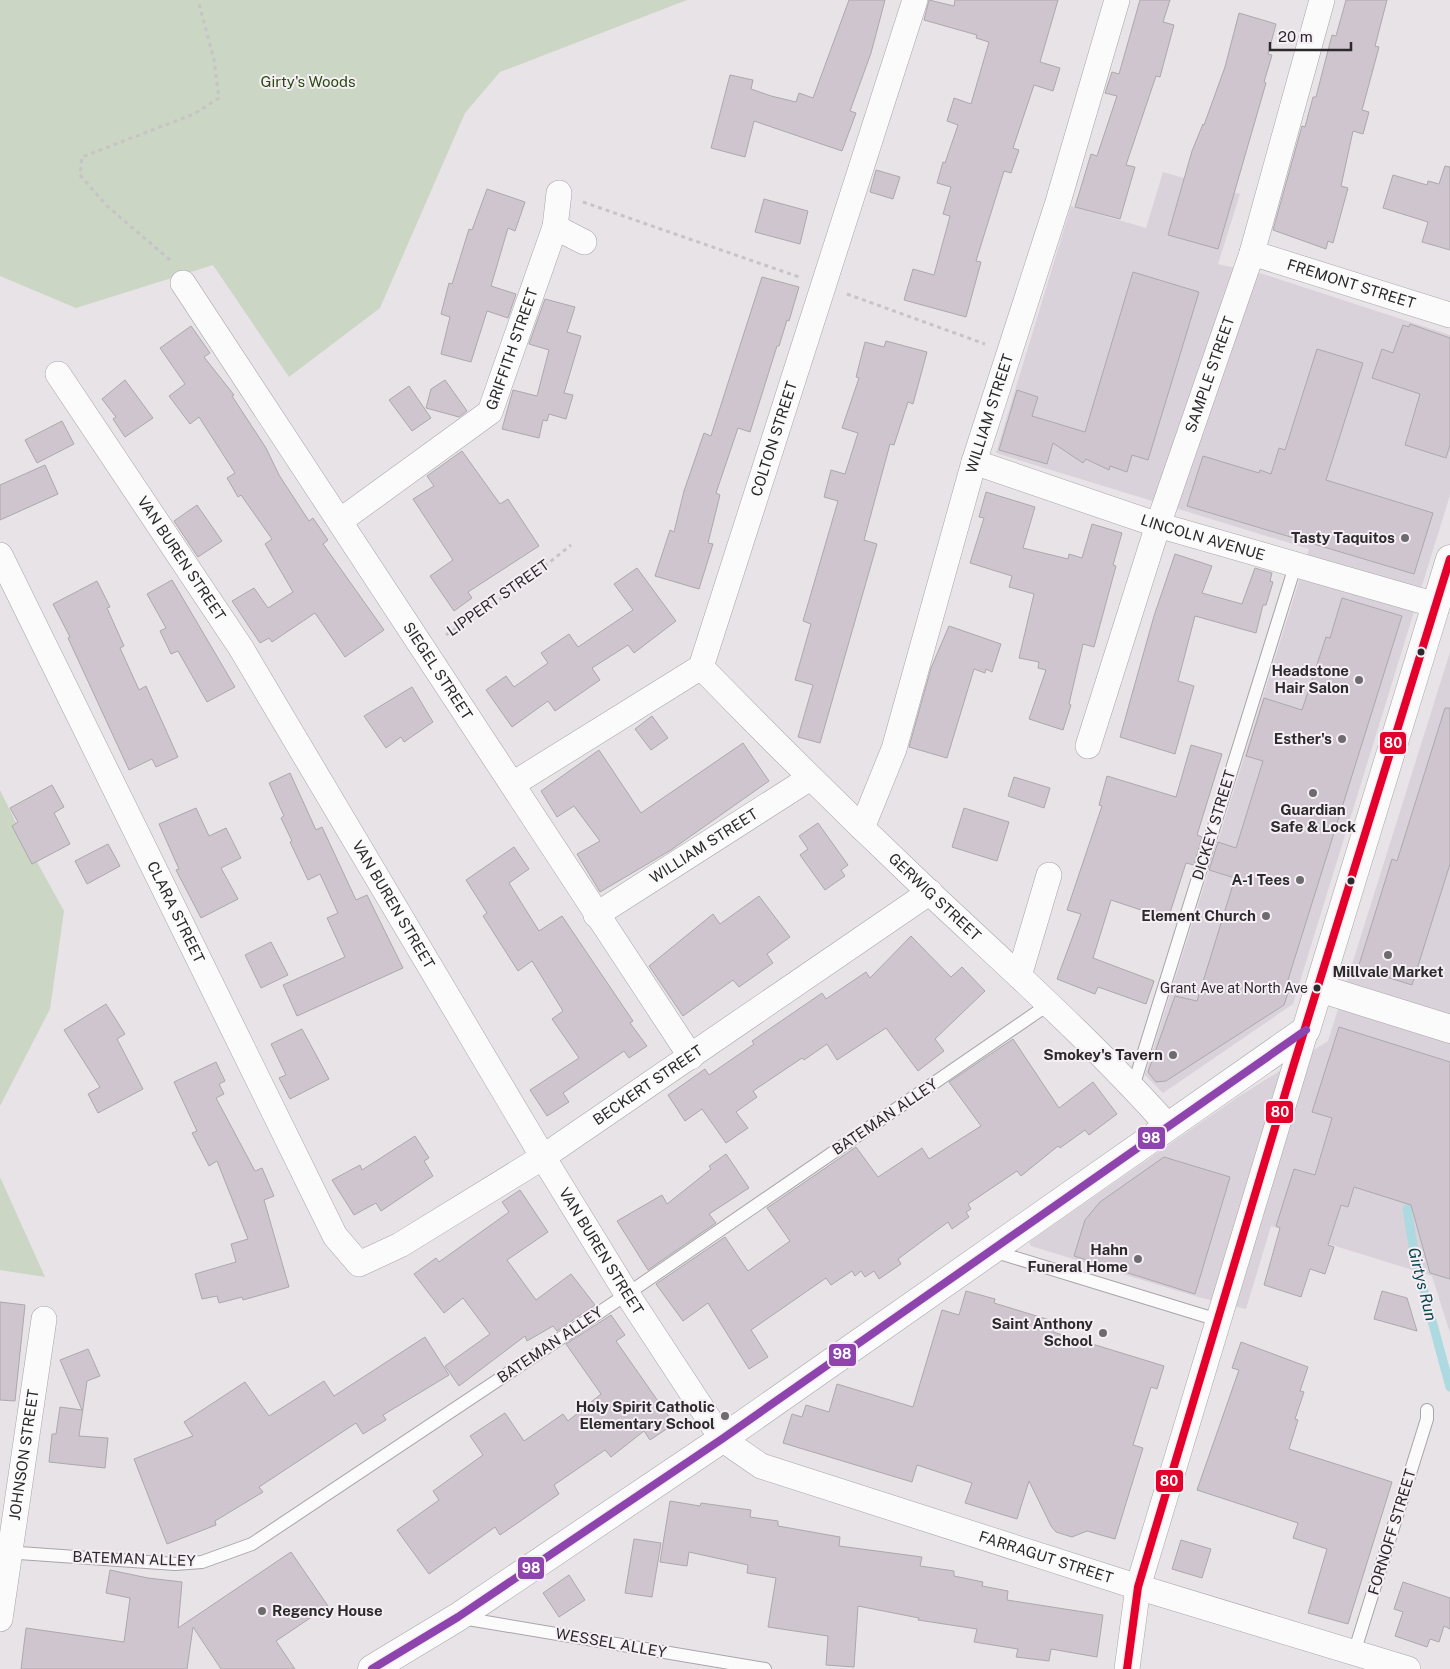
<svg xmlns="http://www.w3.org/2000/svg" width="1450" height="1669" viewBox="0 0 1450 1669" font-family="'Public Sans',sans-serif">
<rect width="100%" height="100%" fill="#e7e3e7"/>
<g fill="#dad2da">
<polygon points="1163,172 1240,194 1218,264 1263,274 1450,335 1450,495 1293,1004 1163,1093 1145,1075 1309,549 996,453 1071,206 1146,228"/>
<polygon points="1450,652 1450,1333 1432,1276 1271,1226 1246,1309 1198,1297 1031,1246 1029,1242 1238,1097 1328,1041"/>
</g>
<g fill="#ccd6c4">
<polygon points="0,0 687,0 500,72 465,113 380,308 289,377 213,265 76,308 0,276"/>
<polygon points="0,790 22,835 64,911 50,1009 0,1106"/>
<polygon points="0,1177 45,1277 0,1270"/>
</g>
<g fill="none" stroke-linecap="round" stroke-linejoin="round">
<polyline stroke="#add9e1" stroke-width="9" points="1407,1209 1415,1258 1450,1387"/>
</g>
<g fill="#cfc5ce" stroke="#aba9ab">
<polygon points="849,0 885,0 871,53 850,111 856,113 842,151 754,121 745,157 711,148 730,75 753,80 751,89 771,96 796,102 799,93 813,98"/>
<polygon points="929,0 954,6 955,0 1058,0 1040,62 1060,68 1053,91 1034,85 1013,148 1019,150 1011,173 1004,171 976,261 981,262 966,317 904,300 913,269 934,275 950,216 943,214 951,187 937,183 943,162 945,163 958,125 947,121 954,98 971,104 989,42 976,38 977,35 924,20"/>
<polygon points="1140,0 1170,0 1163,22 1174,25 1160,77 1156,76 1126,165 1135,167 1120,219 1075,207 1091,154 1097,156 1117,96 1105,93 1112,72 1119,74"/>
<polygon points="1346,0 1387,0 1375,46 1379,47 1362,110 1369,112 1363,134 1353,131 1341,186 1348,188 1333,243 1328,241 1326,249 1273,230 1302,126 1305,127 1313,97 1316,97 1332,35 1336,36"/>
<polygon points="1239,13 1276,24 1268,54 1272,55 1264,82 1266,83 1218,249 1168,235 1192,151 1203,124 1204,125 1225,67"/>
<polygon points="1445,166 1450,167 1450,250 1422,242 1428,222 1383,208 1393,175 1427,185 1428,181 1439,184"/>
<polygon points="876,170 900,177 893,199 870,192"/>
<polygon points="487,189 525,202 515,231 508,228 491,286 516,294 508,318 487,311 471,362 441,354 450,317 441,314 449,283 452,284 469,229 472,230"/>
<polygon points="764,199 808,211 800,244 755,232"/>
<polygon points="1133,272 1199,292 1148,460 1132,455 1127,472 1110,466 1109,470 1086,459 1083,463 1053,443 1047,464 999,450 1017,390 1038,397 1032,416 1085,432"/>
<polygon points="762,277 799,287 789,321 787,320 779,346 777,346 750,432 738,428 716,493 720,495 708,543 713,544 699,589 655,576 670,530 674,532 684,491 704,433 711,436"/>
<polygon points="545,299 575,307 567,332 581,336 564,393 573,395 566,419 549,414 547,421 543,420 539,438 502,429 513,390 537,396 549,350 529,344"/>
<polygon points="1410,324 1450,338 1450,445 1446,458 1405,445 1420,394 1372,378 1382,349 1393,353 1403,325 1409,327"/>
<polygon points="191,326 210,353 204,357 234,395 232,396 266,448 279,475 309,521 313,518 328,540 323,544 384,630 345,657 315,613 272,642 269,638 260,643 232,601 254,588 268,608 293,592 265,544 272,539 241,495 238,497 227,478 235,473 199,417 190,424 169,396 185,384 160,348"/>
<polygon points="886,341 927,352 913,404 908,402 894,445 890,444 864,540 877,544 820,743 798,737 813,685 795,680 811,624 803,621 838,501 824,497 831,470 845,474 858,433 842,428 859,378 856,377 865,342 884,347"/>
<polygon points="1317,349 1363,363 1326,480 1433,513 1414,574 1187,506 1203,456 1259,473 1260,470 1271,474 1279,448 1285,450"/>
<polygon points="125,380 153,418 125,437 113,419 116,417 102,399"/>
<polygon points="445,380 467,411 459,417 426,408 431,389"/>
<polygon points="409,386 431,418 412,431 389,400"/>
<polygon points="62,421 74,444 37,463 25,440"/>
<polygon points="462,451 500,504 508,499 539,546 468,592 472,598 454,611 430,576 453,560 413,499 434,486 427,476"/>
<polygon points="45,465 58,494 0,520 0,485"/>
<polygon points="986,492 1035,507 1023,548 1068,559 1069,554 1082,558 1092,524 1122,533 1113,565 1116,566 1094,647 1083,644 1069,704 1071,705 1063,730 1029,719 1046,670 1038,668 1039,662 1019,658 1034,594 1009,587 1012,576 970,563 984,518 979,517"/>
<polygon points="197,505 222,541 198,557 174,521"/>
<polygon points="1175,554 1212,566 1202,593 1242,604 1255,568 1272,573 1270,581 1273,582 1266,605 1263,605 1256,633 1195,616 1178,681 1194,686 1175,754 1120,737 1154,616"/>
<polygon points="637,568 676,621 634,653 628,645 592,668 600,680 555,711 548,701 512,727 486,690 506,676 514,687 548,663 541,653 569,634 578,647 633,610 614,584"/>
<polygon points="172,580 235,687 207,702 178,651 171,654 160,631 166,628 147,594"/>
<polygon points="97,581 110,607 107,608 124,646 120,648 139,690 146,686 178,757 156,767 152,759 129,770 68,638 70,637 53,604"/>
<polygon points="1342,598 1402,616 1286,986 1290,987 1284,1005 1166,1081 1156,1082 1148,1072 1175,996 1197,1001 1235,878 1209,870 1218,842 1236,848 1263,761 1246,756 1264,698 1302,710 1326,637 1330,638"/>
<polygon points="949,626 1001,644 992,672 986,669 985,673 974,669 947,758 909,747 931,668"/>
<polygon points="412,687 433,722 404,742 401,737 386,748 364,716"/>
<polygon points="1445,708 1450,708 1450,864 1412,985 1358,968 1392,859 1397,861"/>
<polygon points="652,716 668,738 651,750 635,729"/>
<polygon points="743,743 769,781 671,850 600,892 577,854 600,841 574,806 557,817 541,791 599,750 641,813"/>
<polygon points="1191,745 1222,754 1197,835 1202,837 1194,865 1186,863 1168,919 1111,900 1093,958 1154,981 1146,1004 1098,987 1095,994 1057,979 1081,914 1067,910 1102,806 1099,805 1107,776 1176,797"/>
<polygon points="290,773 316,830 322,827 356,900 367,895 403,968 297,1016 283,985 345,957 327,918 338,913 320,874 308,880 290,842 292,841 281,818 284,816 269,783"/>
<polygon points="1014,777 1050,788 1044,808 1008,796"/>
<polygon points="52,785 64,807 54,813 70,844 32,864 12,826 18,822 10,808"/>
<polygon points="196,808 209,836 226,828 241,858 221,868 238,899 201,918 176,870 179,869 159,824"/>
<polygon points="964,808 1009,822 997,861 952,847"/>
<polygon points="818,823 848,865 841,870 845,876 825,890 800,855 808,849 799,836"/>
<polygon points="108,844 120,866 87,884 75,861"/>
<polygon points="514,847 529,869 509,883 539,931 562,916 633,1021 630,1023 647,1046 629,1058 624,1051 563,1093 569,1102 547,1116 530,1090 579,1058 552,1019 563,1011 532,961 518,971 483,916 487,913 466,880"/>
<polygon points="759,896 790,937 767,954 773,963 739,987 733,980 683,1016 649,966 713,914 720,924"/>
<polygon points="911,936 951,977 962,967 985,991 935,1039 944,1051 918,1071 886,1028 837,1060 827,1044 804,1060 802,1058 753,1091 757,1097 736,1112 748,1128 726,1143 702,1109 685,1121 668,1095 705,1069 709,1075 754,1044 752,1041 822,993 826,999 866,972 870,978"/>
<polygon points="271,942 288,975 261,988 245,955"/>
<polygon points="106,1004 125,1034 117,1039 143,1089 98,1113 88,1094 100,1087 64,1030"/>
<polygon points="1339,1027 1450,1062 1450,1279 1430,1273 1411,1205 1354,1187 1348,1207 1341,1205 1328,1245 1334,1247 1325,1274 1310,1269 1301,1297 1264,1285 1280,1228 1276,1226 1294,1169 1315,1175 1332,1118 1312,1112"/>
<polygon points="302,1029 329,1079 290,1099 279,1078 286,1075 271,1044"/>
<polygon points="1013,1039 1059,1108 1093,1082 1117,1114 1089,1135 1085,1130 1060,1148 1058,1146 1021,1176 1017,1171 968,1204 971,1209 966,1212 969,1217 952,1229 948,1222 898,1259 901,1264 879,1279 874,1271 865,1277 861,1271 855,1276 852,1271 831,1285 826,1278 751,1330 768,1357 749,1369 708,1303 683,1321 656,1284 725,1237 748,1271 790,1241 767,1208 856,1147 878,1177 922,1148 929,1159 981,1126 949,1082"/>
<polygon points="216,1062 225,1081 219,1084 224,1094 216,1098 255,1171 262,1168 274,1196 264,1200 289,1287 243,1300 242,1297 219,1303 217,1296 202,1299 195,1274 236,1262 231,1244 248,1239 217,1161 209,1166 192,1133 197,1131 174,1082"/>
<polygon points="415,1136 429,1158 424,1161 433,1176 381,1211 376,1203 354,1215 332,1180 360,1165 362,1170"/>
<polygon points="726,1154 749,1188 709,1214 716,1223 648,1270 617,1221 662,1195 667,1204 711,1169 709,1166"/>
<polygon points="1164,1157 1230,1177 1195,1294 1074,1256 1085,1220 1100,1202"/>
<polygon points="520,1190 548,1232 507,1260 536,1300 571,1274 595,1305 557,1331 553,1326 527,1341 525,1336 459,1386 445,1366 490,1334 463,1298 444,1313 414,1274 436,1258 439,1262 509,1212 502,1202"/>
<polygon points="966,1291 995,1299 994,1303 1056,1322 1053,1332 1164,1366 1157,1389 1151,1387 1133,1445 1143,1448 1115,1539 1087,1531 1072,1537 1056,1532 1051,1526 1029,1481 1017,1519 965,1503 972,1483 917,1465 912,1482 783,1443 792,1414 802,1417 806,1405 829,1412 837,1384 913,1407 942,1310 959,1315"/>
<polygon points="1382,1291 1407,1298 1417,1331 1374,1319"/>
<polygon points="0,1302 25,1305 15,1401 0,1400"/>
<polygon points="611,1315 625,1335 616,1341 674,1424 650,1440 644,1431 611,1457 605,1450 554,1485 559,1494 519,1522 500,1535 495,1527 429,1574 397,1530 439,1500 433,1491 483,1455 470,1436 505,1413 524,1441 563,1414 568,1421 601,1394 566,1344"/>
<polygon points="425,1337 449,1375 383,1415 386,1420 363,1434 356,1423 259,1487 263,1492 215,1521 216,1525 167,1544 134,1459 193,1436 184,1422 245,1382 269,1416 324,1381 334,1396"/>
<polygon points="1241,1342 1308,1367 1300,1391 1304,1392 1295,1419 1298,1420 1289,1449 1392,1482 1348,1624 1308,1613 1327,1549 1293,1538 1298,1523 1197,1490 1239,1370 1232,1368"/>
<polygon points="88,1349 100,1376 87,1381 79,1436 108,1438 105,1468 49,1462 52,1434 56,1434 60,1407 82,1410 60,1360"/>
<polygon points="670,1501 700,1506 701,1503 751,1510 750,1517 778,1521 778,1526 840,1537 839,1546 922,1557 920,1566 954,1571 954,1576 983,1582 982,1586 1008,1591 1007,1600 1103,1615 1097,1657 1051,1649 1049,1661 1016,1657 1018,1649 974,1642 977,1629 918,1620 919,1618 858,1606 854,1667 826,1665 828,1636 768,1627 776,1578 747,1573 748,1565 689,1552 687,1566 660,1562"/>
<polygon points="634,1539 661,1543 652,1597 625,1593"/>
<polygon points="1181,1540 1211,1549 1202,1578 1172,1569"/>
<polygon points="291,1552 328,1606 276,1641 295,1669 221,1669 193,1627 187,1669 21,1669 26,1628 124,1642 130,1598 106,1593 110,1570 148,1578 182,1582 178,1628"/>
<polygon points="569,1575 585,1600 559,1617 543,1593"/>
<polygon points="1403,1582 1450,1598 1450,1629 1444,1626 1439,1642 1430,1639 1427,1647 1395,1636 1403,1612 1394,1609"/>
</g>
<g fill="none" stroke-linecap="round" stroke-linejoin="round">
<defs>
<g id="service">
<polyline points="1133,1087 1296,563"/>
<polyline points="993,1251 1218,1320"/>
<polyline points="5,1552 175,1564 202,1562 252,1544 627,1294 1049,1004"/>
<polyline points="462,1618 765,1669"/>
<polyline points="1354,1653 1427,1419 1427,1410"/>
</g>
<g id="minor">
<polyline points="555,227 584,242"/>
<path id="s1" d="M1252,253L1450,315"/>
<path id="s2" d="M183,283L691,1057"/>
<path id="s3" d="M58,374L241,648L543,1157L627,1294L722,1439L761,1466L1138,1587L1408,1669"/>
<path id="s4" d="M974,462L1158,525L1436,605"/>
<path id="s5" d="M340,521L490,412L555,227L559,193"/>
<path id="s6" d="M0,555L335,1236L359,1264L400,1245L543,1157L930,892"/>
<path id="s7" d="M701,667C776,744 852,819 930,893C1011,969 1094,1043 1168,1126"/>
<path id="s8" d="M1088,746L1158,525L1252,253L1322,0"/>
<path id="s9" d="M513,784L701,667L915,0"/>
<path id="s10" d="M862,828L894,749L974,462L1058,202L1117,0"/>
<path id="s11" d="M596,915L810,778"/>
<polyline points="1019,976 1049,875"/>
<path id="s12" d="M0,1619L44,1319"/>
<polyline points="1127,1669 1138,1587 1306,1030"/>
</g>
<g id="tertiary">
<polyline points="1319,988 1450,1029"/>
<polyline points="372,1669 458,1617 722,1439 1306,1030 1450,559"/>
</g>
</defs>
<use href="#service" stroke="#a8a5a8" stroke-width="14"/>
<use href="#minor" stroke="#a8a5a8" stroke-width="26"/>
<use href="#tertiary" stroke="#a8a5a8" stroke-width="29"/>
<g stroke="#c6c4c6" stroke-width="3" stroke-dasharray="4 4" stroke-linecap="butt">
<polyline points="583,202 799,277"/>
<polyline points="170,260 106,205 80,175 82,157 194,114 219,98 214,60 198,0"/>
<polyline points="847,294 985,344"/>
<polyline points="446,635 524,583 571,545"/>
</g>
<use href="#service" stroke="#fbfbfb" stroke-width="12"/>
<use href="#minor" stroke="#fbfbfb" stroke-width="25"/>
<use href="#tertiary" stroke="#fbfbfb" stroke-width="28"/>
<defs>
<polyline id="bus-1" points="1127,1669 1138,1587 1293,1067 1450,559"/>
<polyline id="bus-2" points="372,1669 458,1617 722,1439 1306,1030"/>
</defs>
<use href="#bus-1" stroke="#f5eff5" stroke-width="11"/>
<use href="#bus-2" stroke="#f5eff5" stroke-width="11"/>
<use href="#bus-1" stroke="#e4002b" stroke-width="8"/>
<use href="#bus-2" stroke="#8e44ad" stroke-width="8"/>
</g>
<g fill="#6d6b6d" stroke="#f5eff5" stroke-width="2">
<circle cx="1405" cy="538" r="5"/>
<circle cx="1359" cy="680" r="5"/>
<circle cx="1342" cy="739" r="5"/>
<circle cx="1313" cy="793" r="5"/>
<circle cx="1300" cy="880" r="5"/>
<circle cx="1266" cy="916" r="5"/>
<circle cx="1388" cy="955" r="5"/>
<circle cx="1173" cy="1055" r="5"/>
<circle cx="1138" cy="1259" r="5"/>
<circle cx="1103" cy="1333" r="5"/>
<circle cx="725" cy="1416" r="5"/>
<circle cx="262" cy="1611" r="5"/>
</g>
<g fill="#2c2a2c" stroke="#f5eff5" stroke-width="2">
<circle cx="1421" cy="652" r="4.5"/>
<circle cx="1351" cy="881" r="4.5"/>
<circle cx="1317" cy="988" r="4.5"/>
</g>
<g text-anchor="middle" stroke-width="4" stroke-linejoin="round" paint-order="stroke">
<g font-size="14" fill="#2c2a2c" stroke="#f5eff5" text-anchor="end">
<text x="1308" y="993">Grant Ave at North Ave</text>
</g>
<g font-size="15" fill="#294b0c" stroke="#f5eff5">
<text x="308" y="87">Girty's Woods</text>
</g>
<g font-size="15" fill="#2c2a2c" stroke="#f5eff5">
<text dy="5" stroke="none"><textPath href="#s1" startOffset="104">FREMONT STREET</textPath></text>
<text dy="5" stroke="none"><textPath href="#s5" startOffset="252">GRIFFITH STREET</textPath></text>
<text dy="5" stroke="none"><textPath href="#s8" startOffset="391">SAMPLE STREET</textPath></text>
<text dy="5" stroke="none"><textPath href="#s10" startOffset="434">WILLIAM STREET</textPath></text>
<text dy="5" stroke="none"><textPath href="#s9" startOffset="461">COLTON STREET</textPath></text>
<text dy="5" stroke="none"><textPath href="#s4" startOffset="241">LINCOLN AVENUE</textPath></text>
<text dy="5" stroke="none"><textPath href="#s3" startOffset="222">VAN BUREN STREET</textPath></text>
<text transform="translate(498 598) rotate(-35)" y="5">LIPPERT STREET</text>
<text dy="5" stroke="none"><textPath href="#s2" startOffset="464">SIEGEL STREET</textPath></text>
<text transform="translate(1214 825) rotate(-73)" y="5">DICKEY STREET</text>
<text dy="5" stroke="none"><textPath href="#s11" startOffset="128">WILLIAM STREET</textPath></text>
<text dy="5" stroke="none"><textPath href="#s7" startOffset="328">GERWIG STREET</textPath></text>
<text dy="5" stroke="none"><textPath href="#s3" startOffset="628">VAN BUREN STREET</textPath></text>
<text dy="5" stroke="none"><textPath href="#s6" startOffset="398">CLARA STREET</textPath></text>
<text dy="5" stroke="none"><textPath href="#s6" startOffset="1136">BECKERT STREET</textPath></text>
<text transform="translate(885 1117) rotate(-34)" y="5">BATEMAN ALLEY</text>
<text dy="5" stroke="none"><textPath href="#s3" startOffset="1032">VAN BUREN STREET</textPath></text>
<text transform="translate(550 1345) rotate(-34)" y="5">BATEMAN ALLEY</text>
<text dy="5" stroke="none"><textPath href="#s12" startOffset="166">JOHNSON STREET</textPath></text>
<text transform="translate(1392 1532) rotate(-73)" y="5">FORNOFF STREET</text>
<text dy="5" stroke="none"><textPath href="#s3" startOffset="1602">FARRAGUT STREET</textPath></text>
<text transform="translate(134 1559) rotate(2)" y="5">BATEMAN ALLEY</text>
<text transform="translate(611 1643) rotate(10)" y="5">WESSEL ALLEY</text>
</g>
<g font-size="15" font-weight="bold" fill="#2c2a2c" stroke="#f5eff5" text-anchor="end">
<text x="1395" y="543">Tasty Taquitos</text>
<text x="1349" y="676">Headstone<tspan x="1349" dy="17">Hair Salon</tspan></text>
<text x="1332" y="744">Esther's</text>
<text x="1313" y="815" text-anchor="middle">Guardian<tspan x="1313" dy="17">Safe &amp; Lock</tspan></text>
<text x="1290" y="885">A-1 Tees</text>
<text x="1256" y="921">Element Church</text>
<text x="1388" y="977" text-anchor="middle">Millvale Market</text>
<text x="1163" y="1060">Smokey's Tavern</text>
<text x="1128" y="1255">Hahn<tspan x="1128" dy="17">Funeral Home</tspan></text>
<text x="1093" y="1329">Saint Anthony<tspan x="1093" dy="17">School</tspan></text>
<text x="715" y="1412">Holy Spirit Catholic<tspan x="715" dy="17">Elementary School</tspan></text>
<text x="272" y="1616" text-anchor="start">Regency House</text>
</g>
<g font-size="16" font-style="italic" fill="#07454c" stroke="#f5eff5">
<text transform="translate(1423 1284) rotate(76)" y="6">Girtys Run</text>
</g>
</g>
<g stroke="#f5eff5" stroke-width="2">
<rect x="1379" y="731" width="28" height="24" rx="5" fill="#e4002b"/>
<rect x="1265" y="1100" width="29" height="24" rx="5" fill="#e4002b"/>
<rect x="1137" y="1126" width="29" height="24" rx="5" fill="#8e44ad"/>
<rect x="828" y="1343" width="29" height="24" rx="5" fill="#8e44ad"/>
<rect x="1155" y="1469" width="29" height="24" rx="5" fill="#e4002b"/>
<rect x="517" y="1556" width="28" height="24" rx="5" fill="#8e44ad"/>
</g>
<g font-size="14" text-anchor="middle" font-weight="bold" fill="#fff">
<text x="1393" y="748">80</text>
<text x="1280" y="1117">80</text>
<text x="1151" y="1143">98</text>
<text x="842" y="1359">98</text>
<text x="1169" y="1486">80</text>
<text x="531" y="1573">98</text>
</g>
<path d="M1270 42v8h81v-8" fill="none" stroke="#2c2a2c" stroke-width="2.5"/>
<text x="1278" y="42" font-size="15" fill="#2c2a2c" stroke="#f5eff5" stroke-width="4" paint-order="stroke">20 m</text>
</svg>
